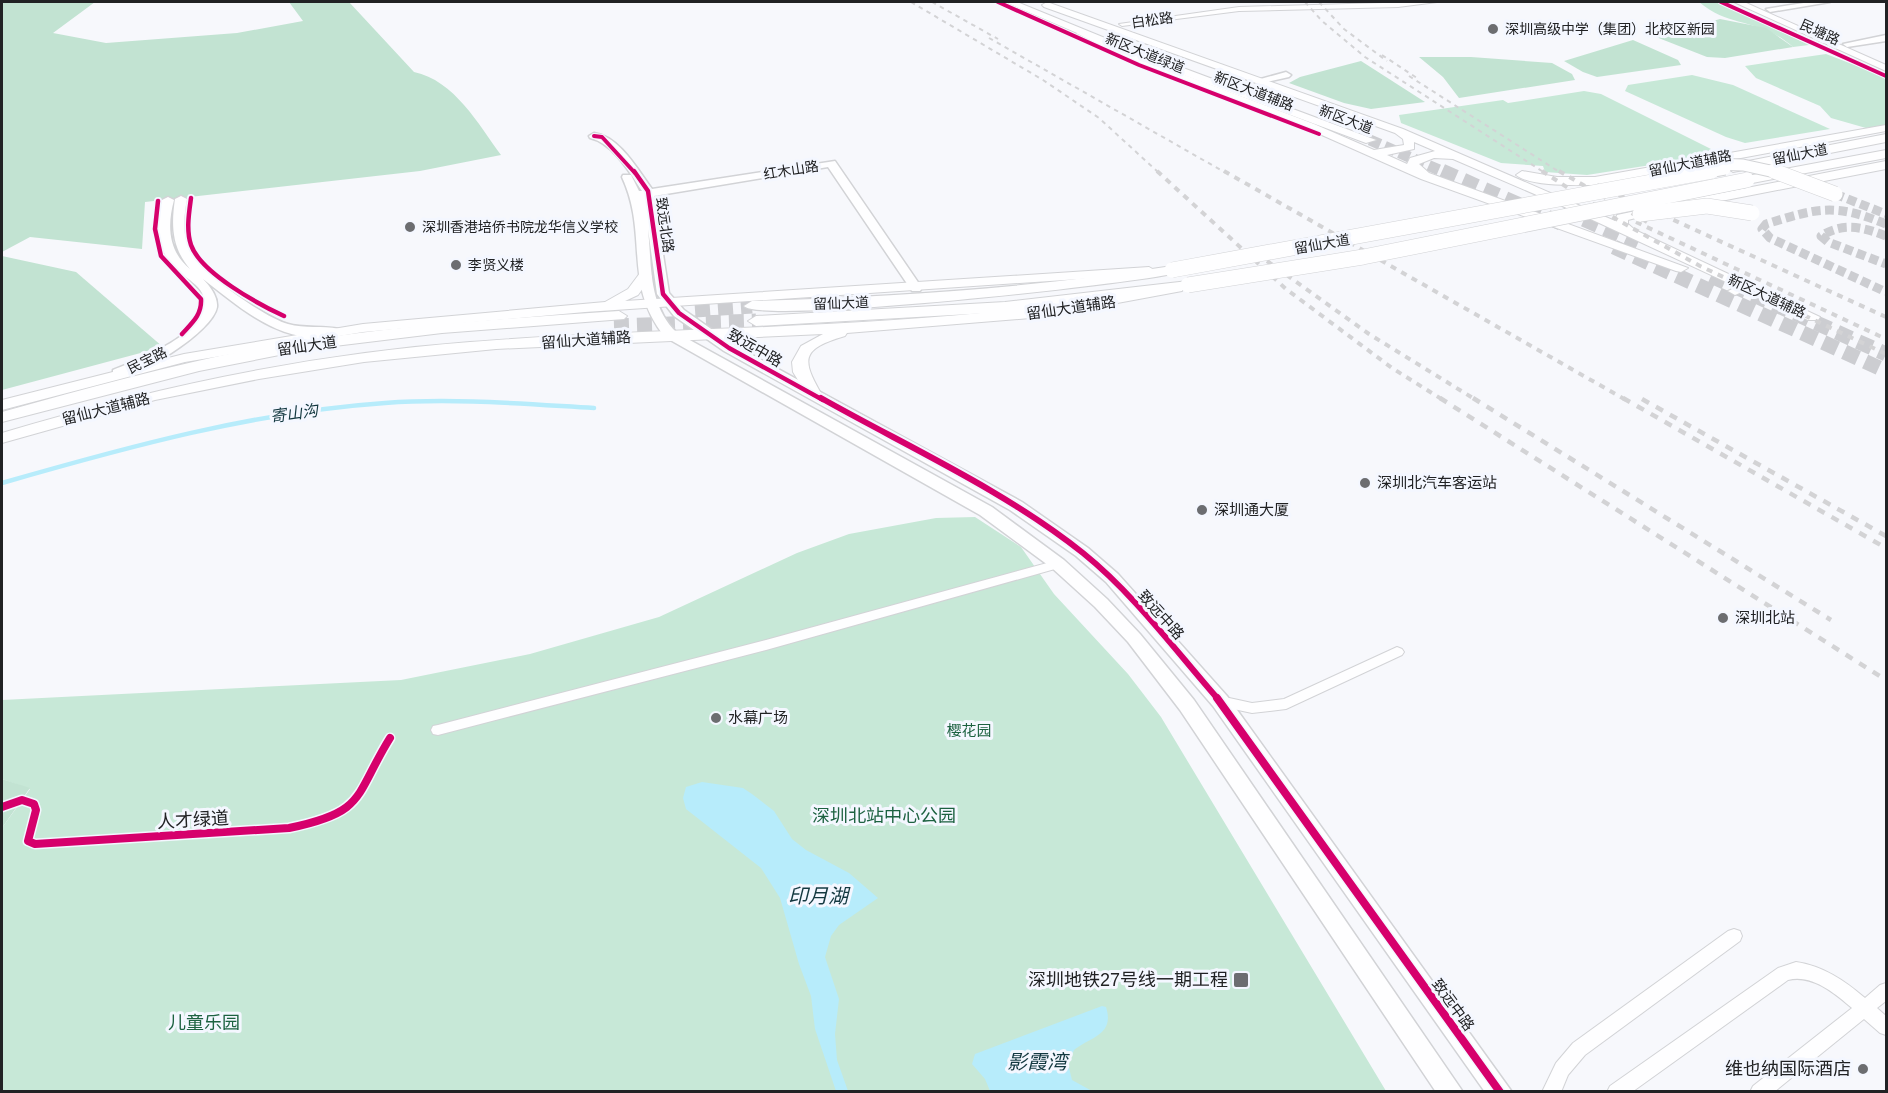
<svg xmlns="http://www.w3.org/2000/svg" width="1888" height="1093" viewBox="0 0 1888 1093" font-family="Arial,'Noto Sans SC',sans-serif">
<rect width="100%" height="100%" fill="#f7f8fc"/>
<g fill="#c7e8d7">
<path d="M1699,2H1718L1809,45L1793,47C1759,17 1731,29 1699,2Z"/>
<polygon points="1826,54 1886,77 1886,125 1866,128 1831,118 1820,106 1756,78 1745,66"/>
<polygon points="1692,75 1733,85 1830,129 1745,143 1726,137 1625,91 1628,85"/>
<polygon points="1584,91 1601,94 1721,154 1587,175 1545,172 1543,166 1501,163 1401,123 1399,115 1503,100 1508,103"/>
<polygon points="975,517 1021,547 1054,594 1128,674 1161,717 1386,1091 2,1091 2,828 30,789 2,779 2,700 401,680 530,654 659,617 797,553 849,534 936,518"/>
</g>
<g fill="#c2e3d2">
<path d="M2,2H95L53,33L106,43L237,33L303,21L289,2H349L414,72C454,80 479,125 501,155L420,171L145,202L142,249L30,237L2,252Z"/>
<polygon points="1720,19 1766,28 1793,47 1725,58 1707,57 1656,37"/>
<polygon points="1633,40 1678,60 1681,65 1597,77 1583,72 1564,61"/>
<polygon points="1419,57 1471,57 1552,63 1572,74 1575,80 1459,98 1443,77"/>
<polygon points="1361,61 1425,102 1371,109 1344,103 1289,83 1300,77"/>
<polygon points="2,256 76,272 163,347 2,390"/>
<polygon points="2,779 30,788 2,828"/>
</g>
<g fill="#b7ecfb">
<polygon points="702,782 743,788 752,794 774,811 792,839 806,850 849,873 878,898 839,925 831,936 825,957 839,999 835,1034 837,1060 848,1091 836,1091 815,1029 811,996 799,964 780,898 761,868 686,809 683,798 686,787"/>
<path d="M1102,1006L1106,1007C1115,1035 1090,1037 1074,1050L1068,1064L1072,1080L1092,1091H990L985,1079L972,1064L975,1054Z"/>
</g>
<g fill="none" stroke-linecap="round" stroke-linejoin="round">
<path stroke="#b7ecfb" stroke-width="4.5" d="M2,483C127,447 254,412 385,403C454,398 524,404 594,408"/>
<g stroke="#cccdd1" stroke-width="9" stroke-dasharray="9 4.5" stroke-linecap="butt">
<polyline points="1835,194 1886,214"/>
<path d="M1886,224C1834,203 1818,208 1766,224L1762,229L1770,238L1886,292"/>
<path d="M1886,236C1863,227 1843,222 1821,236L1828,242L1886,264"/>
</g>
<polyline stroke="#cccdd1" stroke-width="11" stroke-dasharray="11 5" stroke-linecap="butt" points="1370,140 1446,173"/>
<g stroke="#cccdd1" stroke-width="15" stroke-dasharray="15 8" stroke-linecap="butt">
<polyline points="1442,171 1563,224"/>
<polyline points="1563,210 1638,243"/>
<polyline points="1614,247 1886,371"/>
<polyline points="1711,276 1886,354"/>
<polyline points="695,310 752,306"/>
<polyline points="614,326 756,321"/>
</g>
<defs>
<g id="minor">
<polygon points="1418,2 1437,2 1398,7 1239,11 1122,26 1119,24 1239,7"/>
<polygon points="1058,560 1062,561 1064,564 1062,567 766,650 438,735 433,734 431,730 433,726 438,725 766,640"/>
<polygon points="1397,647 1402,649 1404,652 1402,655 1286,709 1252,713 1215,705 1213,701 1215,697 1220,696 1252,703 1284,699"/>
<polygon points="1734,929 1740,931 1742,936 1740,941 1585,1055 1568,1075 1561,1092 1542,1092 1556,1063 1573,1043 1728,931"/>
<path d="M1796,962C1823,966 1844,980 1865,998L1880,985L1886,983V1001L1877,1008L1886,1016V1035L1880,1033L1864,1019L1774,1092H1750L1753,1086L1852,1008C1834,993 1812,974 1788,980L1632,1092H1607L1610,1086L1778,968Z"/>
</g>
<g id="tertiary">
<polygon points="1810,2 1830,2 1770,12 1766,9"/>
<polygon points="1886,35 1886,41 1847,47 1843,44"/>
<polygon points="1286,72 1291,75 1289,77 1262,83 1257,80"/>
<path d="M594,133C619,136 638,170 652,189L835,161L922,288L920,291H912L828,167L654,196L669,293L684,310L734,345L1022,502L1088,548L1118,574L1227,696L1512,1092H1485L1213,706L1106,582L1076,556L1010,510L724,351L674,316L657,294L648,229C652,267 648,305 677,333L992,507L1064,560L1107,599L1140,634L1194,700L1463,1092H1436L1180,710L1128,642L1095,607L1052,568L980,515L665,337C622,284 649,235 622,177L623,175H631L639,191H642C630,173 613,143 590,138L589,136Z"/>
<path d="M181,196L187,199C184,216 182,233 189,249C199,272 264,317 288,324C305,329 322,325 339,329V335C284,348 242,309 203,279C210,286 218,297 217,307C213,332 135,381 113,376V370C138,360 218,330 202,293C198,285 188,279 182,274C157,255 155,229 162,200L168,197L174,200C167,226 168,251 190,269C172,248 171,226 175,199Z"/>
</g>
<g id="secondary">
<path d="M1047,2L1403,129L1615,221L1617,215L1659,206V212L1628,220V224L1635,230L1820,317L1818,320H1808L1569,209L1453,159L1434,158L1419,164L1429,173L1688,268L1681,272L1676,271L1421,179L1306,128L1137,64L1076,33L1084,31L1145,60L1314,124L1374,150L1404,145L1403,139L1395,133L1044,7L1042,5ZM1414,142L1435,151L1410,158L1407,164L1387,155L1414,149Z"/>
<polygon points="1734,2 1744,2 1886,65 1886,71"/>
<path d="M1886,125V131L1595,185C1575,185 1531,187 1516,175L1522,171L1557,177H1595Z"/>
<polygon points="1886,161 1886,169 1685,208 1679,204 1685,200"/>
<polygon points="1149,267 1156,271 1154,274 585,312 363,332 185,362 2,410 2,400 184,354 363,324 605,302 628,289 640,273 645,272 652,276 638,295 625,301"/>
<path d="M1177,284L1184,288L1182,291L1042,317L847,333L845,336C801,349 801,359 822,395L814,400L809,398L793,372L792,362L801,346L823,334L496,349L364,362L259,379L155,400L2,443V433C154,387 311,354 470,342C708,323 941,333 1177,284Z"/>
</g>
<g id="primary">
<polygon points="1005,2 1017,2 1127,47 1376,140 1366,143 1119,51"/>
<polygon points="1886,134 1886,142 1733,172 1727,168 1733,164"/>
<polygon points="1886,150 1886,158 1747,184 1741,180 1747,176"/>
<path d="M1172,266L1177,267L1179,270L1177,273C1133,284 760,325 744,306L752,301C893,297 1033,288 1172,266Z"/>
<polygon points="1188,281 1193,282 1195,285 1193,288 1005,312 756,326 748,321 756,316 1005,302"/>
<polygon points="1746,283 1753,287 1735,295 1728,291"/>
<path d="M619,311L627,316L624,319L442,333L310,349L199,371L2,422V412C89,388 177,363 266,347C383,326 501,319 619,311Z"/>
</g>
</defs>
<use href="#minor" stroke="#d2d3d6" stroke-width="2"/>
<use href="#tertiary" stroke="#d2d3d6" stroke-width="3"/>
<use href="#secondary" stroke="#d2d3d6" stroke-width="2"/>
<use href="#primary" stroke="#d2d3d6" stroke-width="2"/>
<use href="#minor" fill="#fefeff" fill-rule="evenodd"/>
<use href="#tertiary" fill="#fefeff" fill-rule="evenodd"/>
<use href="#secondary" fill="#fefeff" fill-rule="evenodd"/>
<use href="#primary" fill="#fefeff" fill-rule="evenodd"/>
<g stroke="#d3d3d5" stroke-width="2" stroke-dasharray="4.5 4.5" stroke-linecap="butt">
<polyline points="911,2 1043,80 1099,118 1159,173"/>
<polyline points="932,2 998,39"/>
<polyline points="1305,2 1322,21 1365,57 1545,173"/>
<polyline points="1319,2 1344,29 1387,61"/>
<polyline points="989,38 1226,173"/>
<polyline points="1382,55 1417,78"/>
<polyline points="1409,76 1561,173"/>
</g>
<g stroke="#d3d3d5" stroke-width="4" stroke-dasharray="6 6" stroke-linecap="butt">
<polyline points="1157,171 1286,289 1392,368 1443,400"/>
<polyline points="1224,171 1626,400"/>
<polyline points="1542,171 1616,219 1700,266 1886,354"/>
<polyline points="1559,171 1647,222"/>
<polyline points="1597,185 1886,317"/>
<polyline points="1636,222 1886,339"/>
<polyline points="1267,261 1369,334 1476,400"/>
</g>
<g stroke="#d3d3d5" stroke-width="4.5" stroke-dasharray="8 8" stroke-linecap="butt">
<polyline points="1440,398 1886,680"/>
<polyline points="1473,398 1831,620"/>
<polyline points="1623,398 1886,548"/>
<polyline points="1642,399 1886,536"/>
</g>
<defs>
<g id="primary-bridge-far1">
<polyline points="1711,164 1743,165 1779,173"/>
<polyline points="1703,173 1725,169"/>
</g>
<g id="primary-bridge">
<polyline points="1774,171 1835,194"/>
<polyline points="1640,214 1707,206 1752,213"/>
<polyline points="1172,270 1712,171"/>
<polyline points="1188,285 1363,257 1747,180"/>
</g>
</defs>
<use href="#primary-bridge-far1" stroke="#d2d3d6" stroke-width="13" stroke-linecap="butt"/>
<use href="#primary-bridge" stroke="#d2d3d6" stroke-width="16" stroke-linecap="butt"/>
<use href="#primary-bridge-far1" stroke="#fefeff" stroke-width="11"/>
<use href="#primary-bridge" stroke="#fefeff" stroke-width="15"/>
<defs>
<g id="cycleway-far3">
<polyline points="998,2 1139,65 1319,134"/>
<polyline points="1721,2 1886,76"/>
<polyline points="594,136 602,137 635,173"/>
</g>
<g id="cycleway-far2">
<polyline points="634,171 648,191 663,294 679,313 729,348 823,400"/>
<path d="M191,198C189,213 186,230 191,245C201,273 258,304 284,316"/>
<path d="M158,201L155,229L161,256L201,299C202,315 192,323 182,334"/>
</g>
<path id="cycleway-far1" d="M821,398C908,447 1004,490 1083,553C1134,594 1175,650 1218,699"/>
<g id="cycleway">
<polyline points="1217,698 1500,1092"/>
<path d="M2,807L22,800L34,804L36,810L28,841L35,844L289,828C367,812 354,796 390,738"/>
</g>
</defs>
<use href="#cycleway-far3" stroke="#f4f7ff" stroke-width="6"/>
<use href="#cycleway-far2" stroke="#f4f7ff" stroke-width="8"/>
<use href="#cycleway-far1" stroke="#f4f7ff" stroke-width="10"/>
<use href="#cycleway" stroke="#f4f7ff" stroke-width="11"/>
<use href="#cycleway-far3" stroke="#d6006c" stroke-width="4"/>
<use href="#cycleway-far2" stroke="#d6006c" stroke-width="4.5"/>
<use href="#cycleway-far1" stroke="#d6006c" stroke-width="6"/>
<use href="#cycleway" stroke="#d6006c" stroke-width="8"/>
</g>
<g fill="#6c6d70" stroke="#f4f7ff" stroke-width="2">
<circle cx="1493" cy="29" r="6"/>
<circle cx="410" cy="227" r="6"/>
<circle cx="456" cy="265" r="6"/>
<circle cx="1365" cy="483" r="6"/>
<circle cx="1202" cy="510" r="6"/>
<circle cx="1723" cy="618" r="6"/>
<circle cx="716" cy="718" r="6"/>
<rect x="1233" y="972" width="16" height="16" rx="3"/>
<circle cx="1863" cy="1069" r="6"/>
</g>
<g text-anchor="middle" stroke-width="6" stroke-linejoin="round" paint-order="stroke">
<g font-size="14" fill="#212224" stroke="#f4f7ff">
<text transform="translate(1152 20) rotate(-8)" y="5">白松路</text>
<text transform="translate(1820 32) rotate(24)" y="5">民塘路</text>
<text transform="translate(1145 53) rotate(22)" y="5">新区大道绿道</text>
<text transform="translate(1254 91) rotate(21)" y="5">新区大道辅路</text>
<text transform="translate(1346 119) rotate(21)" y="5">新区大道</text>
<text transform="translate(1800 154) rotate(-11)" y="5">留仙大道</text>
<text transform="translate(1690 163) rotate(-11)" y="5">留仙大道辅路</text>
<text transform="translate(791 170) rotate(-9)" y="5">红木山路</text>
<text transform="translate(665 225) rotate(82)" y="5">致远北路</text>
<text transform="translate(1322 244) rotate(-10)" y="5">留仙大道</text>
<text transform="translate(1767 296) rotate(25)" y="5">新区大道辅路</text>
<text transform="translate(841 303) rotate(-2)" y="5">留仙大道</text>
<text transform="translate(147 360) rotate(-26)" y="5">民宝路</text>
</g>
<g font-size="14" fill="#212224" stroke="#f4f7ff" text-anchor="start">
<text x="1505" y="34">深圳高级中学（集团）北校区新园</text>
<text x="422" y="232">深圳香港培侨书院龙华信义学校</text>
<text x="468" y="270">李贤义楼</text>
</g>
<g font-size="15" fill="#212224" stroke="#f4f7ff">
<text transform="translate(1071 308) rotate(-8)" y="5">留仙大道辅路</text>
<text transform="translate(586 340) rotate(-4)" y="5">留仙大道辅路</text>
<text transform="translate(307 346) rotate(-8)" y="5">留仙大道</text>
<text transform="translate(755 348) rotate(30)" y="5">致远中路</text>
<text transform="translate(106 409) rotate(-14)" y="5">留仙大道辅路</text>
<text transform="translate(1161 615) rotate(48)" y="5">致远中路</text>
<text transform="translate(1453 1005) rotate(54)" y="5">致远中路</text>
</g>
<g font-size="15" fill="#212224" stroke="#f4f7ff" text-anchor="start">
<text x="1377" y="488">深圳北汽车客运站</text>
<text x="1214" y="515">深圳通大厦</text>
<text x="1735" y="623">深圳北站</text>
<text x="728" y="723">水幕广场</text>
</g>
<g font-size="15" fill="#1d6241" stroke="#f4f7ff">
<text x="969" y="736">樱花园</text>
</g>
<g font-size="16" font-style="italic" fill="#133840" stroke="#f4f7ff">
<text transform="translate(294 413) rotate(-8)" y="6">寄山沟</text>
</g>
<g font-size="18" fill="#1d6241" stroke="#f4f7ff">
<text x="884" y="822">深圳北站中心公园</text>
<text x="204" y="1029">儿童乐园</text>
</g>
<g font-size="18" fill="#212224" stroke="#f4f7ff">
<text transform="translate(193 820) rotate(-3)" y="6">人才绿道</text>
</g>
<g font-size="18" fill="#212224" stroke="#f4f7ff" text-anchor="end">
<text x="1228" y="986">深圳地铁27号线一期工程</text>
<text x="1851" y="1075">维也纳国际酒店</text>
</g>
<g font-size="20" font-style="italic" fill="#133840" stroke="#f4f7ff">
<text x="818" y="903">印月湖</text>
<text x="1037" y="1069">影霞湾</text>
</g>
</g>
<rect width="1888" height="1093" fill="none" stroke="#212224" stroke-width="6"/>
</svg>
